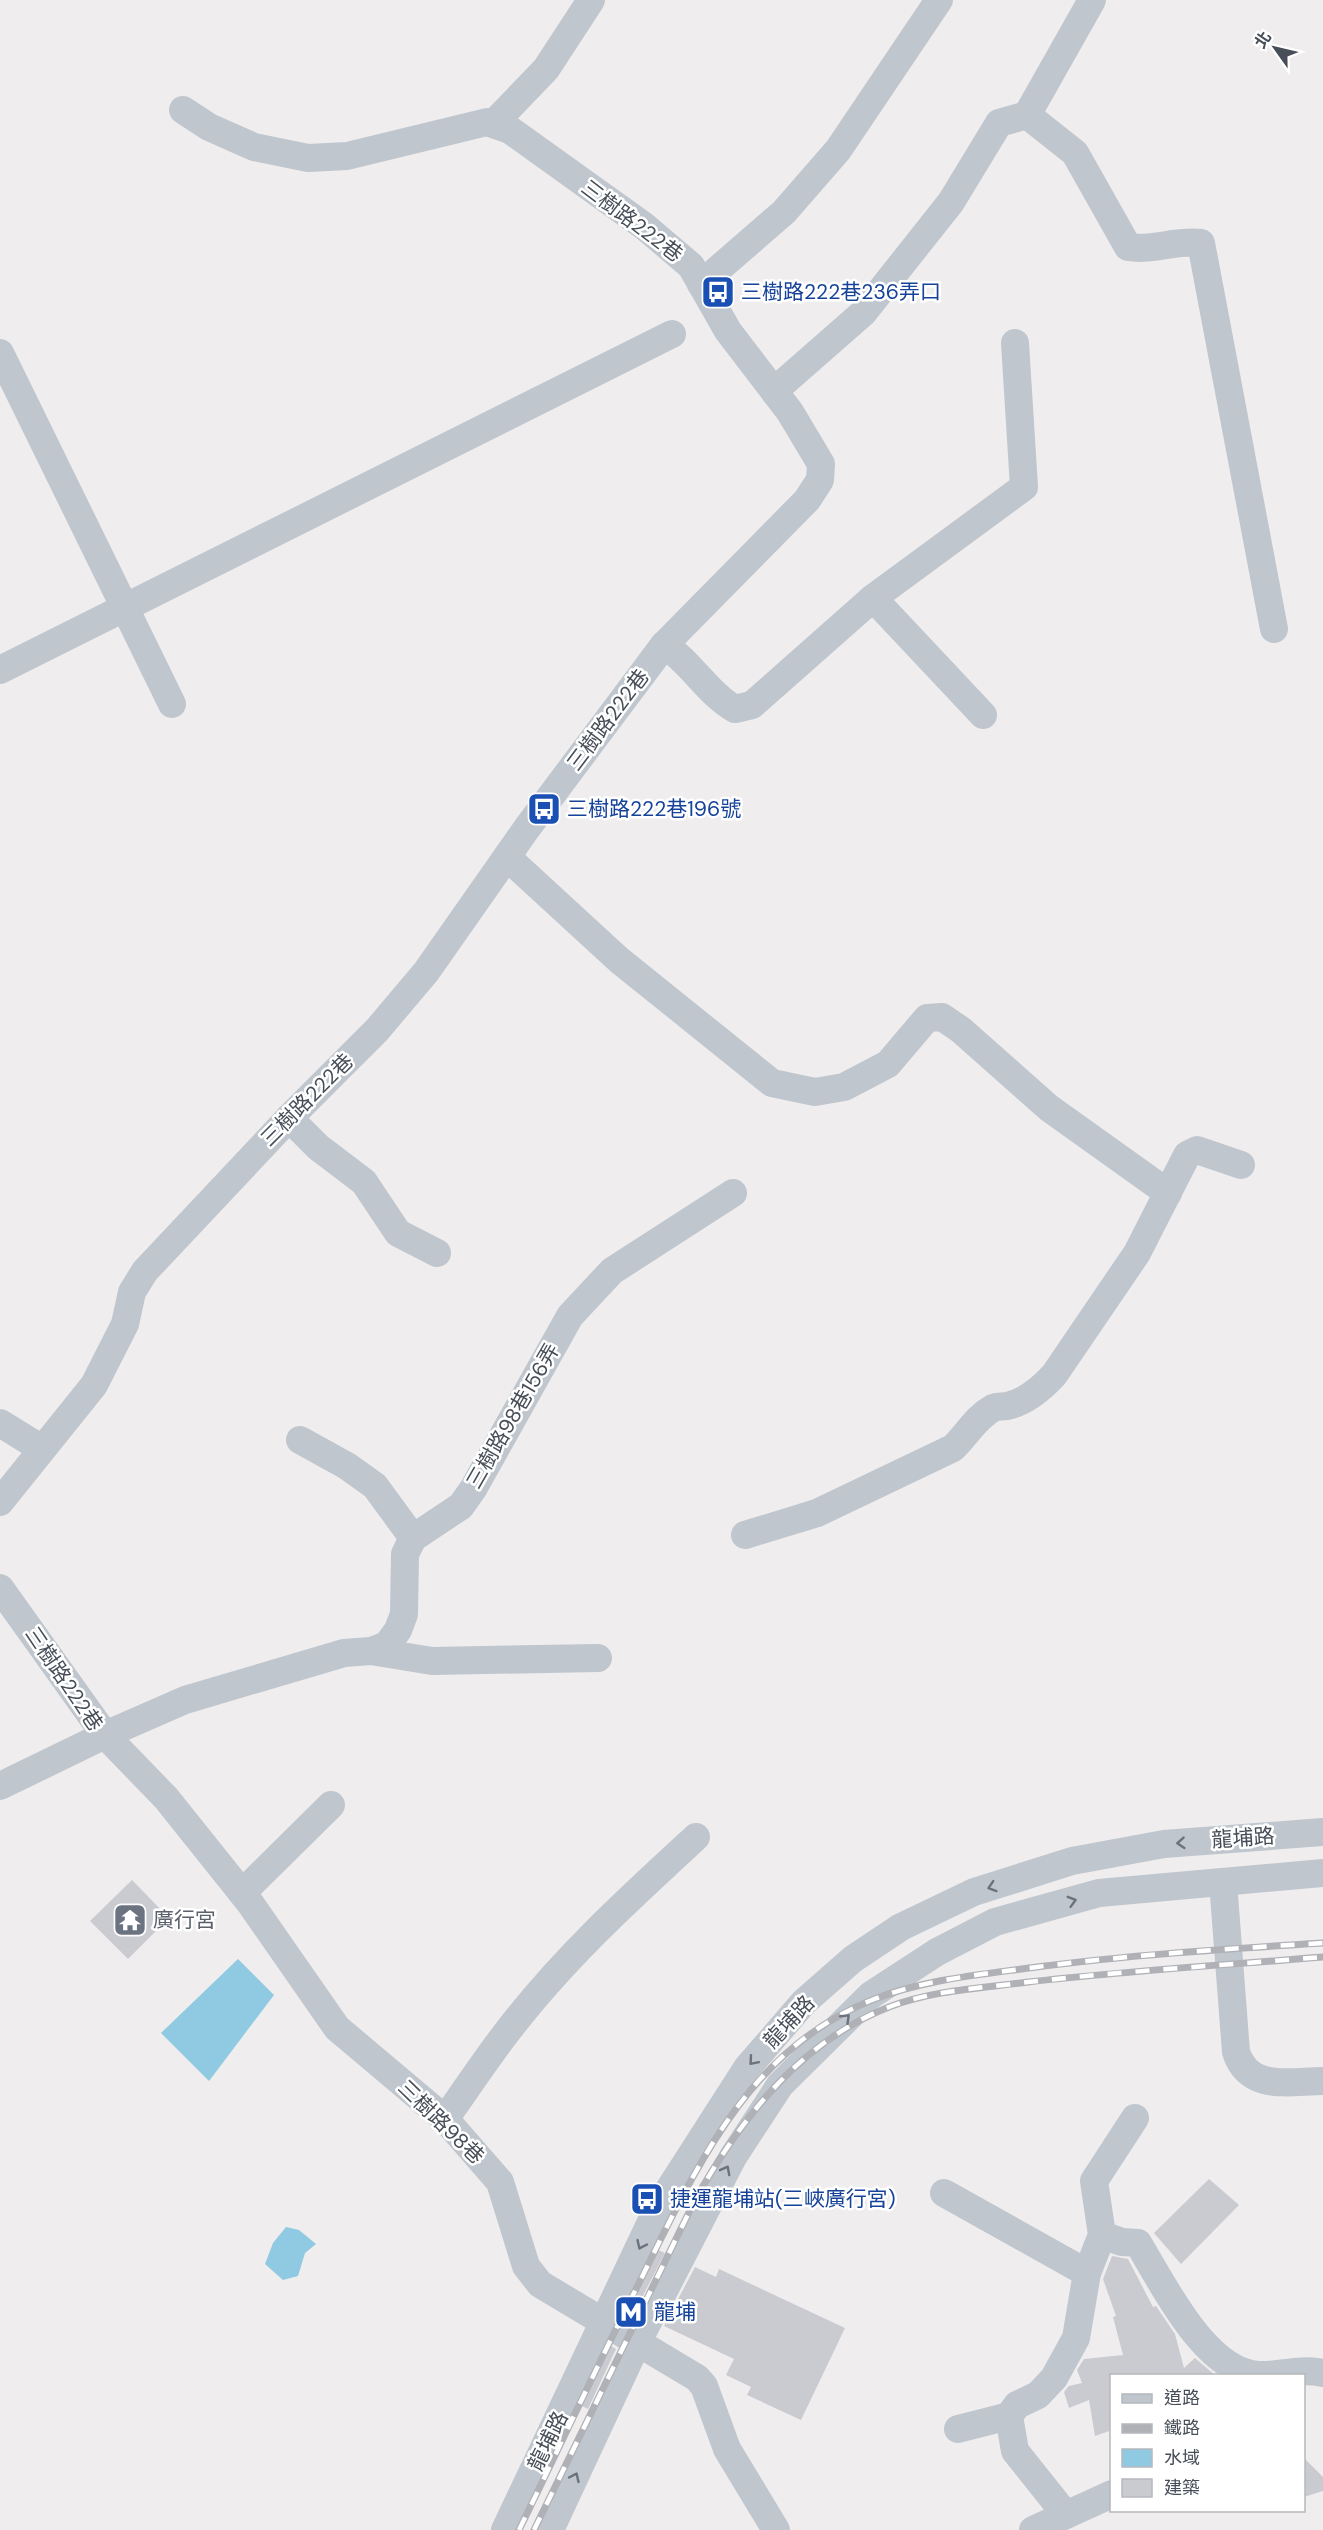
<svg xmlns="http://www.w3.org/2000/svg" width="1323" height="2530" viewBox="0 0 1323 2530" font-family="'DM Sans','Noto Sans TC',sans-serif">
<rect width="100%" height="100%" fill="#efeded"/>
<g fill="#8fcae2">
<polygon points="238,1959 274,1995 209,2081 161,2033"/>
<polygon points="286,2227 299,2230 316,2244 305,2253 298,2276 283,2280 265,2264 273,2243"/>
</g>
<g fill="#cacbd1">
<polygon points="132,1880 169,1918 128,1959 90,1921"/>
<polygon points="1209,2179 1239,2205 1181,2264 1154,2233"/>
<polygon points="656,2249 665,2253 631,2319 625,2316"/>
<polygon points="1112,2256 1128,2259 1153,2307 1156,2306 1175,2334 1184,2368 1195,2358 1216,2376 1112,2376 1112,2430 1095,2436 1089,2400 1069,2408 1064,2392 1069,2386 1082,2383 1077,2370 1084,2359 1123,2355 1113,2317 1116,2316 1103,2279"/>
<polygon points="695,2267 716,2277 719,2269 845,2328 801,2420 747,2395 751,2387 726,2375 734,2359 664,2326"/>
<polygon points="611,2346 616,2349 588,2409 582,2406"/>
<polygon points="1304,2458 1323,2477 1323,2491 1304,2497"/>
</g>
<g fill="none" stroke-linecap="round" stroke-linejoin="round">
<g stroke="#bfc6ce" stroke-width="28">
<polyline points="1027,115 1092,0"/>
<polyline points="494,123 546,69 591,0"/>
<polyline points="701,284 784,212 838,150 939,0"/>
<polyline points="0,353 172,704"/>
<path d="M774,391L863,313L951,202L999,123L1027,115L1075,153L1128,247C1153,251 1175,240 1201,243L1274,629"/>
<polyline points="873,598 983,715"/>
<path d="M664,645C691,662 707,693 735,709L752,705L873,598L1024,487L1015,343"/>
<polyline points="0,670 672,334"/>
<polyline points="507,857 619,960 772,1083 815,1092 844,1087 888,1064 927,1018 942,1017 961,1030 1049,1108 1168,1193"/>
<polyline points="289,1118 318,1147 364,1182 398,1233 437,1253"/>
<polyline points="0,1423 42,1449"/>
<polyline points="300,1440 347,1466 375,1486 413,1538"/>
<polyline points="0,1502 94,1385 125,1324 132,1292 145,1271 289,1118 377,1030 426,972 527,828 664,645 807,500 820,480 821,464 790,412 728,331 691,266 644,226 510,130 487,122 347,156 308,158 254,147 209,127 183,110"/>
<path d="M745,1535L817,1513L953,1448C967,1435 975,1418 993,1408C998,1406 1002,1407 1007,1406C1026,1402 1041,1389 1054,1375L1137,1253L1187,1155L1197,1150L1241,1165"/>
<polyline points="0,1588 105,1735 166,1798 250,1903 337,2028 445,2119 500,2182 526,2266 540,2284 697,2378 704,2386 727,2449 776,2530"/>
<polyline points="371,1651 432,1661 598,1658"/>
<polyline points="0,1786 105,1735 185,1700 344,1653 371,1651 387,1645 398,1630 404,1614 405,1554 413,1538 461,1506 473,1489 570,1316 612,1271 733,1193"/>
<path d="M1223,1882L1236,2052C1249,2092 1289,2081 1323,2081"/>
<polyline points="242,1893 331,1805"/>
<path d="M445,2119C468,2087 489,2054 514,2023C568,1954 632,1896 696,1837"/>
<polyline points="944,2193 1087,2273"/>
<path d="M1102,2235L1122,2242L1138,2243C1163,2284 1205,2372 1259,2375C1282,2376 1297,2368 1323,2373"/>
<polyline points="958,2429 1009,2416"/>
<polyline points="1066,2515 1015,2451 1009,2416 1017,2405 1038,2395 1054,2378 1076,2338 1087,2273 1102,2235 1094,2181 1135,2118"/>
<polyline points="505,2530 659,2205 747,2068 804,2002 853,1959 901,1927 974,1892 1072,1861 1164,1844 1323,1832"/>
<polyline points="550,2530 638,2341 733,2157 780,2085 871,1995 937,1952 995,1922 1099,1893 1323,1873"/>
<polyline points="1033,2530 1112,2494"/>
</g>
<defs>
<g id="rail">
<path d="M519,2530C559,2448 597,2366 638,2285C695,2171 745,2051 872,2000C923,1980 976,1975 1029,1968C1127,1955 1225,1949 1323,1943"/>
<path d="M534,2530L694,2202C739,2121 799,2042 889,2007C933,1990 983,1988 1028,1982C1126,1971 1225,1965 1323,1957"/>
</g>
</defs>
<use href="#rail" stroke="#afb1b6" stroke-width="7"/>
<use href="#rail" stroke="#fff" stroke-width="4.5" stroke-dasharray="14" stroke-linecap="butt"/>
</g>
<defs><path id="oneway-chevron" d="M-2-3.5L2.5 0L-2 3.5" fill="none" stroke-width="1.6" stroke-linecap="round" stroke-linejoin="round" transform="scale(1.5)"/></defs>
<g stroke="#6b727b">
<use href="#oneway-chevron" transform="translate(1181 1843) rotate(176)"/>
<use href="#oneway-chevron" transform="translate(992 1887) rotate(162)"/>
<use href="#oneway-chevron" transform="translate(1072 1901) rotate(-16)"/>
<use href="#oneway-chevron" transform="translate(846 2018) rotate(-44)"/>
<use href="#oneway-chevron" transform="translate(753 2061) rotate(131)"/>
<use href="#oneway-chevron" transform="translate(726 2170) rotate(-62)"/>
<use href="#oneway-chevron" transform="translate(641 2245) rotate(115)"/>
<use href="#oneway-chevron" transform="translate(575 2477) rotate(-65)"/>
</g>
<defs>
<symbol id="bus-square" viewBox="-11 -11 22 22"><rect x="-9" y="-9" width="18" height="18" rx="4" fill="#1a4fb4" stroke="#fff"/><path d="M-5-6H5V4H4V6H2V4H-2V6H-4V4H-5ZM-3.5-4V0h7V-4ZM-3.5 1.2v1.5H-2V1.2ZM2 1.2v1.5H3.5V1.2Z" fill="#fff"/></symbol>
<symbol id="temple-square" viewBox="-11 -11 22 22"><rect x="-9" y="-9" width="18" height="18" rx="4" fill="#6b7280" stroke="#fff"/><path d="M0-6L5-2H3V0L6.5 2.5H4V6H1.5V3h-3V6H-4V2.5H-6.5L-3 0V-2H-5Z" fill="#fff"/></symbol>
<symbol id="metro-square" viewBox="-11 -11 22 22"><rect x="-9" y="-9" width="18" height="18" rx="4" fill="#1a4fb4" stroke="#fff"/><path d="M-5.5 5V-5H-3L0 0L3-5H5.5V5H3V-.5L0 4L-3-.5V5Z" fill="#fff"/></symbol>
</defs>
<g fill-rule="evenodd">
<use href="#bus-square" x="699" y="273" width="38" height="38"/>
<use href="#bus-square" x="525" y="790" width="38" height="38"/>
<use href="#temple-square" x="111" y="1901" width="38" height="38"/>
<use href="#bus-square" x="628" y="2180" width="38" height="38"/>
<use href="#metro-square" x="612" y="2293" width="38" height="38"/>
</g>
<g text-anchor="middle" stroke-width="5" stroke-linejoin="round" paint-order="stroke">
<g font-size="21" fill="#474e58" stroke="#fff">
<text transform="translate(632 221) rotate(37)" y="7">三樹路222巷</text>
<text transform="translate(608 720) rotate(-53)" y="7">三樹路222巷</text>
<text transform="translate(307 1100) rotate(-45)" y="7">三樹路222巷</text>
<text transform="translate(513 1416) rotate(-60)" y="7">三樹路98巷156弄</text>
<text transform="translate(64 1679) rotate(56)" y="7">三樹路222巷</text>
<text transform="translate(1243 1838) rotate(-4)" y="7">龍埔路</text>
<text transform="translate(789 2022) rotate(-47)" y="7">龍埔路</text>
<text transform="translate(441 2122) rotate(44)" y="7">三樹路98巷</text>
<text transform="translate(548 2441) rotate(-64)" y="7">龍埔路</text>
</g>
<g font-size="21" fill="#164399" stroke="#fff" text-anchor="start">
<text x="741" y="299">三樹路222巷236弄口</text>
<text x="567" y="816">三樹路222巷196號</text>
<text x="670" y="2206">捷運龍埔站(三峽廣行宮)</text>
<text x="654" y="2319">龍埔</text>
</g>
<g font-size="21" fill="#5b616d" stroke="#fff" text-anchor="start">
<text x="153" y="1927">廣行宮</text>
</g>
</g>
<rect x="1110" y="2374" width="195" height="138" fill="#ffffff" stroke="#b5b8bc" stroke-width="1.5"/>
<rect x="1122" y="2394" width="30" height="9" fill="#bfc6ce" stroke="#b5b8bc" stroke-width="1.5"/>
<text x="1164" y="2404" font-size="18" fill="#474e58">道路</text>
<rect x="1122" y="2424" width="30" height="9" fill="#afb1b6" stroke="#b5b8bc" stroke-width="1.5"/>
<text x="1164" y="2434" font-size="18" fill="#474e58">鐵路</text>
<rect x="1122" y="2449" width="30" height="18" fill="#8fcae2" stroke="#b5b8bc" stroke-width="1.5"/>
<text x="1164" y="2464" font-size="18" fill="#474e58">水域</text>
<rect x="1122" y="2479" width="30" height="18" fill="#cacbd1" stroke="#b5b8bc" stroke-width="1.5"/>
<text x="1164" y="2494" font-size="18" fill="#474e58">建築</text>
<g transform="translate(1275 48) rotate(304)" stroke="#ffffff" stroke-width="4.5" paint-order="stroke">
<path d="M0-4.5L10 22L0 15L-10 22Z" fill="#474e58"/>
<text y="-9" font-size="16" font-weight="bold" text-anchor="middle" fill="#474e58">北</text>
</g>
</svg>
